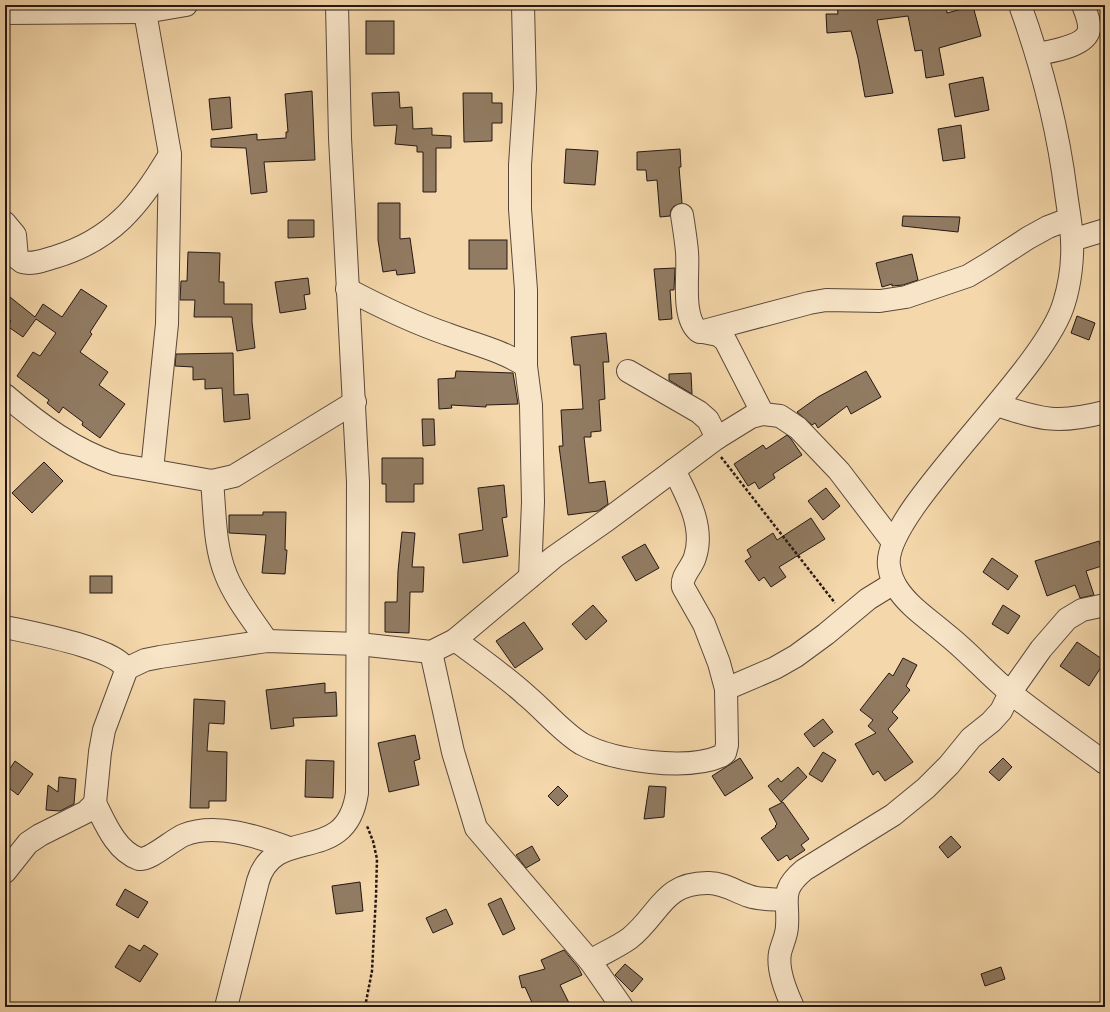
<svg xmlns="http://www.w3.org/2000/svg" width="1110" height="1012" viewBox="0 0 1110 1012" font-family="'Sorts Mill Goudy',serif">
<rect width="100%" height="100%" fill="#f4d7aa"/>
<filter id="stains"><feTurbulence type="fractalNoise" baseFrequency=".005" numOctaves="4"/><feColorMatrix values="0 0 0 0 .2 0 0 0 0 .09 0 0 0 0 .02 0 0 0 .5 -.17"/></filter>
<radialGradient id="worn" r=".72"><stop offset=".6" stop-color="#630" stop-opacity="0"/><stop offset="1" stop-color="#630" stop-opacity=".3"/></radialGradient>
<g fill="#917b62" stroke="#251814">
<polygon points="837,5 946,5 947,13 973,6 981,36 939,48 944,75 926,78 922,50 915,51 908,16 877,20 893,93 865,97 858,58 851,31 827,33 826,14 838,14"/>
<rect x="366" y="21" width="28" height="33"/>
<polygon points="983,77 989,110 955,117 949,84"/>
<polygon points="312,91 315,160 264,162 267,192 251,194 246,148 211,147 211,139 257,134 257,140 286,138 286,132 288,132 285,94"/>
<polygon points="399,92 400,108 412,107 413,129 432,128 432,135 451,136 451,148 436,148 436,192 423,192 423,152 417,152 417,146 395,144 397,125 374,126 372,93"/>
<polygon points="463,93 492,93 492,103 502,103 502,123 492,123 492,141 464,142"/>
<polygon points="230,97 232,128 212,130 209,99"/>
<polygon points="961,125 965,158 943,161 938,129"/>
<polygon points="566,149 598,151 595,185 564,183"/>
<polygon points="680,149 681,167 679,167 682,203 674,206 671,210 670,216 660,217 657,180 647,181 646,170 637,170 637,152"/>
<polygon points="378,203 400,203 400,239 410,238 415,273 397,275 396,270 383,272 378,240"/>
<polygon points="903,216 960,217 958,232 902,226"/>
<polygon points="288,220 314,220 314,237 288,238"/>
<rect x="469" y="240" width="38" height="29"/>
<polygon points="188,252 220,253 219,282 224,282 224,304 252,304 252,322 255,348 237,351 232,317 194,317 195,300 180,300 181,281 187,281"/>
<polygon points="912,254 918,280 903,285 892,286 892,284 882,287 876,263"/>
<polygon points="675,268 674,290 670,290 672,319 659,320 654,269"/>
<polygon points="308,278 310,294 304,295 306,309 280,313 275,282"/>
<polygon points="81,289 107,306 90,332 92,334 80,352 108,372 99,385 125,404 100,438 82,425 83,422 63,407 59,413 47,403 49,400 17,376 33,352 40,356 56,333 36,319 23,337 7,326 11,321 5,316 5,293 35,317 43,304 62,317"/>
<polygon points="1077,316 1095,323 1089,340 1071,333"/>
<polygon points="606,333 609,362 603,362 605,399 599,400 601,431 591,432 591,437 584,437 589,483 605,481 608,504 598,511 568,515 559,446 563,446 561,410 583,409 580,365 574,365 571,337"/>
<polygon points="233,353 234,395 248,394 250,419 224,422 222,388 205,389 205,379 193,380 193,367 175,366 176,354"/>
<polygon points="456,371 513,373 518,404 486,405 486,407 451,405 452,408 439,409 438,379 455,378"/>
<polygon points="866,371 881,397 851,414 847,406 818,428 815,423 812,425 797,412 818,397"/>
<polygon points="691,373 692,394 669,380 669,374"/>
<polygon points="422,419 434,419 435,445 423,446"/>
<polygon points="787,435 791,439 802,455 773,474 775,478 759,489 755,482 748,486 734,464 763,445 766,449"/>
<polygon points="382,458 423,458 423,484 414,484 414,502 386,502 386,484 382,484"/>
<polygon points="44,462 63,481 32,513 12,493"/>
<polygon points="504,485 507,517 502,518 508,556 463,563 459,534 483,530 478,488"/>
<polygon points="826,488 840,506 823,520 808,501"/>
<polygon points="263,512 286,512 285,550 287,550 285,574 262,573 266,535 229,533 229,515 263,515"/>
<polygon points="811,518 825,539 779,567 786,577 771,587 764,577 759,581 745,561 751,557 747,550 773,533 777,540"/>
<polygon points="402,532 415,533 412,567 424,567 423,592 410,592 409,633 385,632 385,602 397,602 398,571"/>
<polygon points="1099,541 1105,565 1086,571 1094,595 1080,598 1075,585 1047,596 1035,561"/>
<polygon points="645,544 659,568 636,581 622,557"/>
<polygon points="992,558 1018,576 1008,590 983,572"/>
<rect x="90" y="576" width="22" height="17"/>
<polygon points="593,605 607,621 586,640 572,624"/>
<polygon points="1003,605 1020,616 1008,634 992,624"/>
<polygon points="524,622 543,649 515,668 496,641"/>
<polygon points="1077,642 1105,661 1089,686 1060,666"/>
<polygon points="903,658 917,665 906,686 910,690 892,712 898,718 888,729 913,762 885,781 878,771 873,775 855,744 876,733 868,726 873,720 860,710 889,673 893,676"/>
<polygon points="325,683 325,693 336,692 337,716 293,718 294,726 271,729 266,690"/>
<polygon points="194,699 225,701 224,724 209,723 207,751 227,752 226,801 209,801 209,808 190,808"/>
<polygon points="823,719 833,732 814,747 804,734"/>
<polygon points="415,735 420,759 414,761 419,785 389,792 378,743"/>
<polygon points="823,752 836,760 822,782 809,774"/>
<polygon points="740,758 753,778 725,796 712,776"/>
<polygon points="1003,758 1012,767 999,781 989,772"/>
<polygon points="306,760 334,761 333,798 305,797"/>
<polygon points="15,761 33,774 18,795 5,785 5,776"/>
<polygon points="798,767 807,777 781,802 768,786 778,778 781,782"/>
<polygon points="59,777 76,779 74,804 60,811 46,810 48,785 58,792"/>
<polygon points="558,786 568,796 558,806 548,796"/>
<polygon points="649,786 666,787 664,817 644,819"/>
<polygon points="783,802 809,839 801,845 805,850 790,860 787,855 778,861 761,838 776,827 775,826 777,824 769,809"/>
<polygon points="951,836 961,847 948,858 939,847"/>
<polygon points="532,846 540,860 526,868 516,855"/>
<polygon points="360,882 363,911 336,914 332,886"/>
<polygon points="125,889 148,902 138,918 116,905"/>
<polygon points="501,898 515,929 503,935 488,904"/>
<polygon points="446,909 453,924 433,933 426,918"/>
<polygon points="129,945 140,951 144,945 158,954 140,982 115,967"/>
<polygon points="564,950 578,967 582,975 560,985 571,1007 534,1007 525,987 522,988 519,976 545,969 541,960"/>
<polygon points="625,964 643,979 632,992 615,975"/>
<polygon points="1001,967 1005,979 985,986 981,974"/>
</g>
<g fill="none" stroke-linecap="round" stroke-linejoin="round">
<defs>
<g id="minor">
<polyline points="523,5 525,89 520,165 520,209 526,290 526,366 531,405 533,502 530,577"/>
<path d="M1020,5C1042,66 1058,129 1066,193C1068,208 1071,224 1072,239C1073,259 1070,284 1064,303C1044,373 881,513 889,566C890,573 893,582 897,588C909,607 930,620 947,635C970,653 989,676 1012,694C1042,718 1074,740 1105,763"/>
<polyline points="145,12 170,154 167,324 152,470"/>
<polyline points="5,13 145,12 186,5"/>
<path d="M1038,54C1052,51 1086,46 1089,30C1090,21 1086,13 1083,5"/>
<path d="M682,215C684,228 686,240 687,252C689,274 681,316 698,331L718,335L725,340L763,414"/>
<path d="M5,223L15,235L17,258L22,262C33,265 44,260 55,257C112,240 140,205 169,156"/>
<polyline points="1072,240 1105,230"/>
<path d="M347,289C379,306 412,322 447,334C474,344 501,350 526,366"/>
<polyline points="700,332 809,303 826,300 880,301 906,297 968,276 988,264 1028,238 1048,227 1069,219"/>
<polyline points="628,371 699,412 708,420 717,438"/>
<path d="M5,395C39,424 74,450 116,464L212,481L234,476L355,402"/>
<path d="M997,405C1043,420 1058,424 1105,412"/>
<path d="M212,481C215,512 214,546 226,575C235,598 253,620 267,641"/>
<path d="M5,627C27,632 123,649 126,671L104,730L100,752L95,803L86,812L40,835L28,843L5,872"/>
<path d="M455,640C480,658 505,676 527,696C544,710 563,733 582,744C614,761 687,771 721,756L725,753L727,745L726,689L719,663L704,624L683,587C681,575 692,568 695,557C705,527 687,496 674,470"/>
<polyline points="431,652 453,752 476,828 590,961 622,1007"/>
<polyline points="126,669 145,660 160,657 267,641 359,644 431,652 455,640 554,557 607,520 717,438 751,417 763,414 780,416 798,428 839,471 893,542"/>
<polyline points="726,689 775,668 796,656 826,634 868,599 894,583"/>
<path d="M95,803C105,823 116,851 139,859C151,860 172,840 184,835C216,822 259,837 289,848"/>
<path d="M590,961C603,953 618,947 630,938C660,914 663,882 709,883C724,883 736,892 749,896C760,900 774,899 786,900"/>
<path d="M226,1007L258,881C275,823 346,868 357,793L358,482L340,138L337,5"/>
<path d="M793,1007C786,992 777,969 780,953C782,944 787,935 787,926C789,899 779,891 804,870L893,815L926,788L949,765L971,738L991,722L1001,711L1010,693L1041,649L1067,619L1082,610L1105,605"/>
</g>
</defs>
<use href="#minor" stroke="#59483a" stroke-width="24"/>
<g stroke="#251814" stroke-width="2.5" stroke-dasharray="3 2" stroke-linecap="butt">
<polyline points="721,457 835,603"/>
<polyline points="365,1007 372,971 376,896 377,859 373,841 367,826"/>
</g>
<use href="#minor" stroke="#f8e5c8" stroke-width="22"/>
</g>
<rect width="1110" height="1012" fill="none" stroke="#f4d7aa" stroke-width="20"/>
<rect x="6" y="6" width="1098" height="1000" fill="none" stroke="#251814" stroke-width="2"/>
<rect x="10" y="10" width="1090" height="992" fill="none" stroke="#251814"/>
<rect width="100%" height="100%" filter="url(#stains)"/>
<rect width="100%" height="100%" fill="url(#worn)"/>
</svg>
